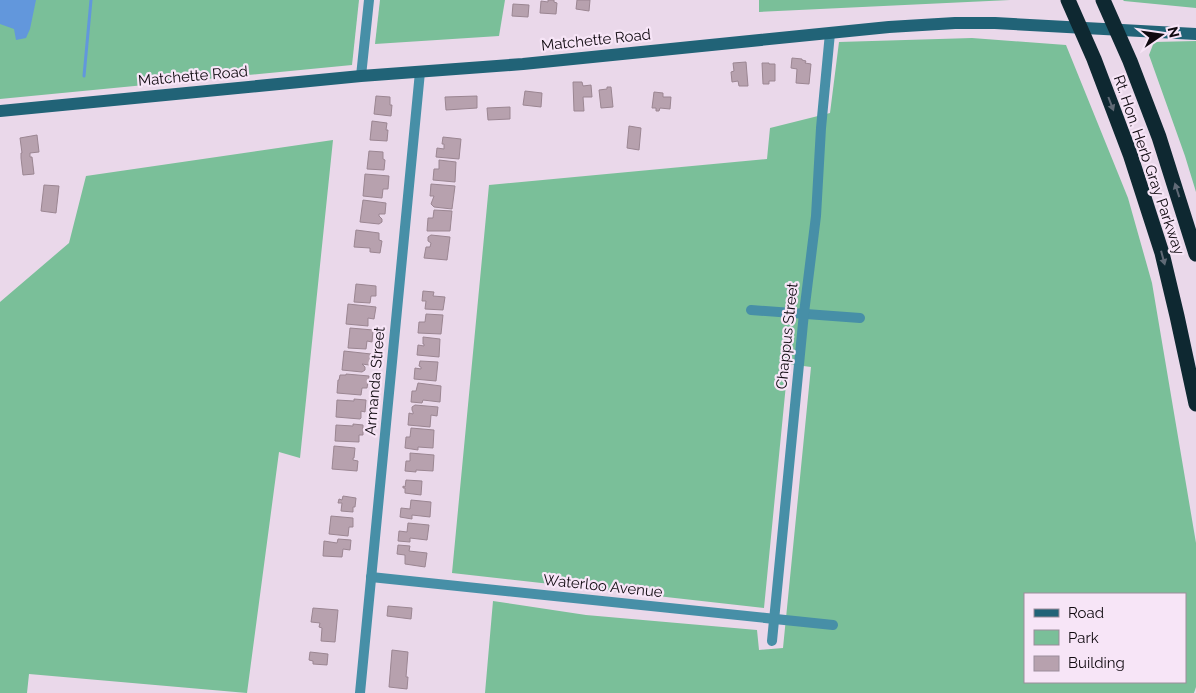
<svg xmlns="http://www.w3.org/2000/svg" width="1196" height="693" viewBox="0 0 1196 693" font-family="Raleway,sans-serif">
<rect width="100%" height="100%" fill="#ead8ea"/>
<g fill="#7abf99" fill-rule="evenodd">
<polygon points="0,0 359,0 352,65 0,99"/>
<polygon points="380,0 505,0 499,36 375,44"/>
<polygon points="759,0 1010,0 759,12"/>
<polygon points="1123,0 1196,0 1196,8 1124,1"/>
<path d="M972,38L1066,45L1128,198L1152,283L1196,543V687L1194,693H485L493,601L586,615L757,630L759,650L783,648L811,367L788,364L764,608L452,573L489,185L767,159L770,128L830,113L839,42ZM1025,594H1185V682H1025Z"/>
<polygon points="1196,41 1196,192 1185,156 1149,55 1154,42"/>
<polygon points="333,140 300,458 279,452 247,693 29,674 27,693 0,693 0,302 69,243 86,176"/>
</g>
<polygon fill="#6297dc" points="0,0 36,0 30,29 26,38 16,40 14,29 0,24"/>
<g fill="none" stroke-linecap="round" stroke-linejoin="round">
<polyline stroke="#6297dc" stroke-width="3" points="84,76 91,0"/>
</g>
<g fill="#b7a1ae" stroke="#9b8692">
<polygon points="548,0 554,0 554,2 557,3 556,14 540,13 541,1 548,2"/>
<polygon points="577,0 590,0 589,11 576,9"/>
<polygon points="513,4 529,5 528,17 512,16"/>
<polygon points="792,58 802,59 802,60 806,61 805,63 811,64 809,84 796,83 797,69 791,68"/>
<polygon points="746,62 748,86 739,86 738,81 732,82 731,72 734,71 733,63"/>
<polygon points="762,63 769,63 769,64 775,64 775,81 769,81 769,84 763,84"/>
<polygon points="573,82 582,82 583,86 591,85 592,97 583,97 584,111 574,111"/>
<polygon points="607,87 611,87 613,107 601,108 599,90 607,89"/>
<polygon points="525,91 542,93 541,107 523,105"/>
<polygon points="654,92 663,93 663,97 671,97 670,109 660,108 659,111 656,111 656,108 652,108"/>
<polygon points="376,96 390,97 390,105 392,105 391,116 374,114"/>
<polygon points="477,96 477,108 446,110 445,97"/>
<polygon points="510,107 510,119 488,120 487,108"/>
<polygon points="372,121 387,123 386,130 388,130 387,141 370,140"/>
<polygon points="629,126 641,128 639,150 627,148"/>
<polygon points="37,135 39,152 30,153 30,157 32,157 34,174 23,175 21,158 21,153 22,153 20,138"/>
<polygon points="443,137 461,139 459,159 436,157 437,148 444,149 444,144 442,144"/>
<polygon points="369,151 383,152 383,159 385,160 384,170 367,169"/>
<polygon points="439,160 456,162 455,182 433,180 434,169 439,169"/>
<polygon points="365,174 389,176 388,189 383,189 382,198 363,196"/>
<polygon points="431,184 455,186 452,209 434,207 431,204 434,196 430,196"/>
<polygon points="44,185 59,186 56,213 41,211"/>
<polygon points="363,200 386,203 385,214 379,214 379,216 382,219 382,222 379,224 360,222"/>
<polygon points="434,210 452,211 450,231 427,231 428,218 433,218"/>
<polygon points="356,230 379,233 379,240 382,241 380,253 370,252 370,248 354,247"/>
<polygon points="431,235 450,237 447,260 424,258 426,247 430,247 431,243 428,241 428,237"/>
<polygon points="356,284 376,286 376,296 371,296 370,303 354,302"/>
<polygon points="423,291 434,292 433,296 445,297 443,310 425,309 426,301 422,301"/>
<polygon points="348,304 376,307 374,319 368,318 368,326 346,324"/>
<polygon points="426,314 443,315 441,334 418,333 419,322 425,322"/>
<polygon points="350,328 373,330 372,342 367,341 366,349 348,348"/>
<polygon points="423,337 440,339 439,357 417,355 418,345 424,346 424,344 423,344"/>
<polygon points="344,351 371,354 369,365 362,364 365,367 365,370 362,372 342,370"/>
<polygon points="420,361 438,362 436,381 414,379 415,368 421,369 421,367 419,366"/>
<polygon points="346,374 369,376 367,388 362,388 361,395 337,393 338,380 339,380 340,375 346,375"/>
<polygon points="418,383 441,386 440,402 423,400 422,403 411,402 412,391 416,391"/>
<polygon points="354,399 366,400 365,412 361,411 361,418 360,419 336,417 337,400 354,401"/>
<polygon points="415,405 438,407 437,416 431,415 430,427 408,425 409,413 413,414 413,412 412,410 412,407"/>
<polygon points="353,424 363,425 363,435 359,435 359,442 335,441 336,425 353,426"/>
<polygon points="411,428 434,430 433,448 418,447 418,450 405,448 406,437 410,437"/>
<polygon points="334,446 355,448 354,458 353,458 353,460 358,461 357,471 332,469"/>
<polygon points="410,453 434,455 433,471 416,470 416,472 405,471 406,461 410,461"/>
<polygon points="406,480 422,481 421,495 405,493 405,488 403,488 403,486 405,487"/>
<polygon points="343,496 356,498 355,507 353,507 353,512 341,511 342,503 338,503 339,499 342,500"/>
<polygon points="411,500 431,502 430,517 412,515 412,519 400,517 401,508 410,509"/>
<polygon points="331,516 353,518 353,527 349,527 348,536 329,534"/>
<polygon points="408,523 429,525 427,540 410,538 410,542 398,541 399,531 407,532"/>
<polygon points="338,539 351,540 350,550 343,549 342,557 323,556 324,541 337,543"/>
<polygon points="398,545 410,546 409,551 427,553 425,567 405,564 405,555 397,554"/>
<polygon points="388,606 412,608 411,619 387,616"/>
<polygon points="313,608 338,610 335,642 321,641 322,628 319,627 320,623 311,622"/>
<polygon points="392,650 408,652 406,677 408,677 407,689 389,687"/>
<polygon points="310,652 328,654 327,665 313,664 313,661 309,660"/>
</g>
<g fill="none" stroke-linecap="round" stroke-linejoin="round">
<g stroke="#478fa7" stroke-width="10">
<polyline points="361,76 369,0"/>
<polyline points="751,310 860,318"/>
<polyline points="371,577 833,625"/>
<polyline points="772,641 804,313 816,216 821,128 830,33"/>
<polyline points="360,693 420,72"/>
</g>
<polyline stroke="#216377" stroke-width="12" points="0,111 361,76 523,64 889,27 955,23 995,23 1196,34"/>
<g stroke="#0e2831" stroke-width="15">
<polyline points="1068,0 1094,59 1130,154 1162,253 1177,316 1196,404"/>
<polyline points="1103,0 1130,61 1159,137 1196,254"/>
</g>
</g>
<defs><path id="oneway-solid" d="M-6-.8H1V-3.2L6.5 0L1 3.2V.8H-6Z" transform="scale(1.25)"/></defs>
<g fill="#606a76">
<use href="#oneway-solid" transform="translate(1111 104) rotate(69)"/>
<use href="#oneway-solid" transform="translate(1177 190) rotate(-108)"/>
<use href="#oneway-solid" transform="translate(1163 258) rotate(75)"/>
</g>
<g text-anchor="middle" stroke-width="4.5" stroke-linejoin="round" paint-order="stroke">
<g font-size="15" fill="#100a10" stroke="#f7e5f7">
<text transform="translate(596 40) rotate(-6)" y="5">Matchette Road</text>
<text transform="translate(193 76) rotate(-5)" y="5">Matchette Road</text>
<text transform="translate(1149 165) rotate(71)" y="5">Rt. Hon. Herb Gray Parkway</text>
<text transform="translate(787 336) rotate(-84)" y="5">Chappus Street</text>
<text transform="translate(375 381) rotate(-85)" y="5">Armanda Street</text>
<text transform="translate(603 586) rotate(6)" y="5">Waterloo Avenue</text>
</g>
</g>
<rect x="1024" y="593" width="162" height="90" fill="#f7e5f7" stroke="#9b8d9b"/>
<rect x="1034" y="609" width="25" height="8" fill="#216377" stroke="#9b8d9b"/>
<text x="1068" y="618" font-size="15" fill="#100a10">Road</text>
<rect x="1034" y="630" width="25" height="15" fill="#7abf99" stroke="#9b8d9b"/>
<text x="1068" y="643" font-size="15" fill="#100a10">Park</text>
<rect x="1034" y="656" width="25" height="15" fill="#b7a1ae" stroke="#9b8d9b"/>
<text x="1068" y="668" font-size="15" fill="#100a10">Building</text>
<g transform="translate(1161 35) rotate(77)" stroke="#f7e5f7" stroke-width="4" paint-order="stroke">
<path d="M0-4L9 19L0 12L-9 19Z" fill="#100a10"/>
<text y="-8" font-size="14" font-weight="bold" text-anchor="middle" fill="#100a10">N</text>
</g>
</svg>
